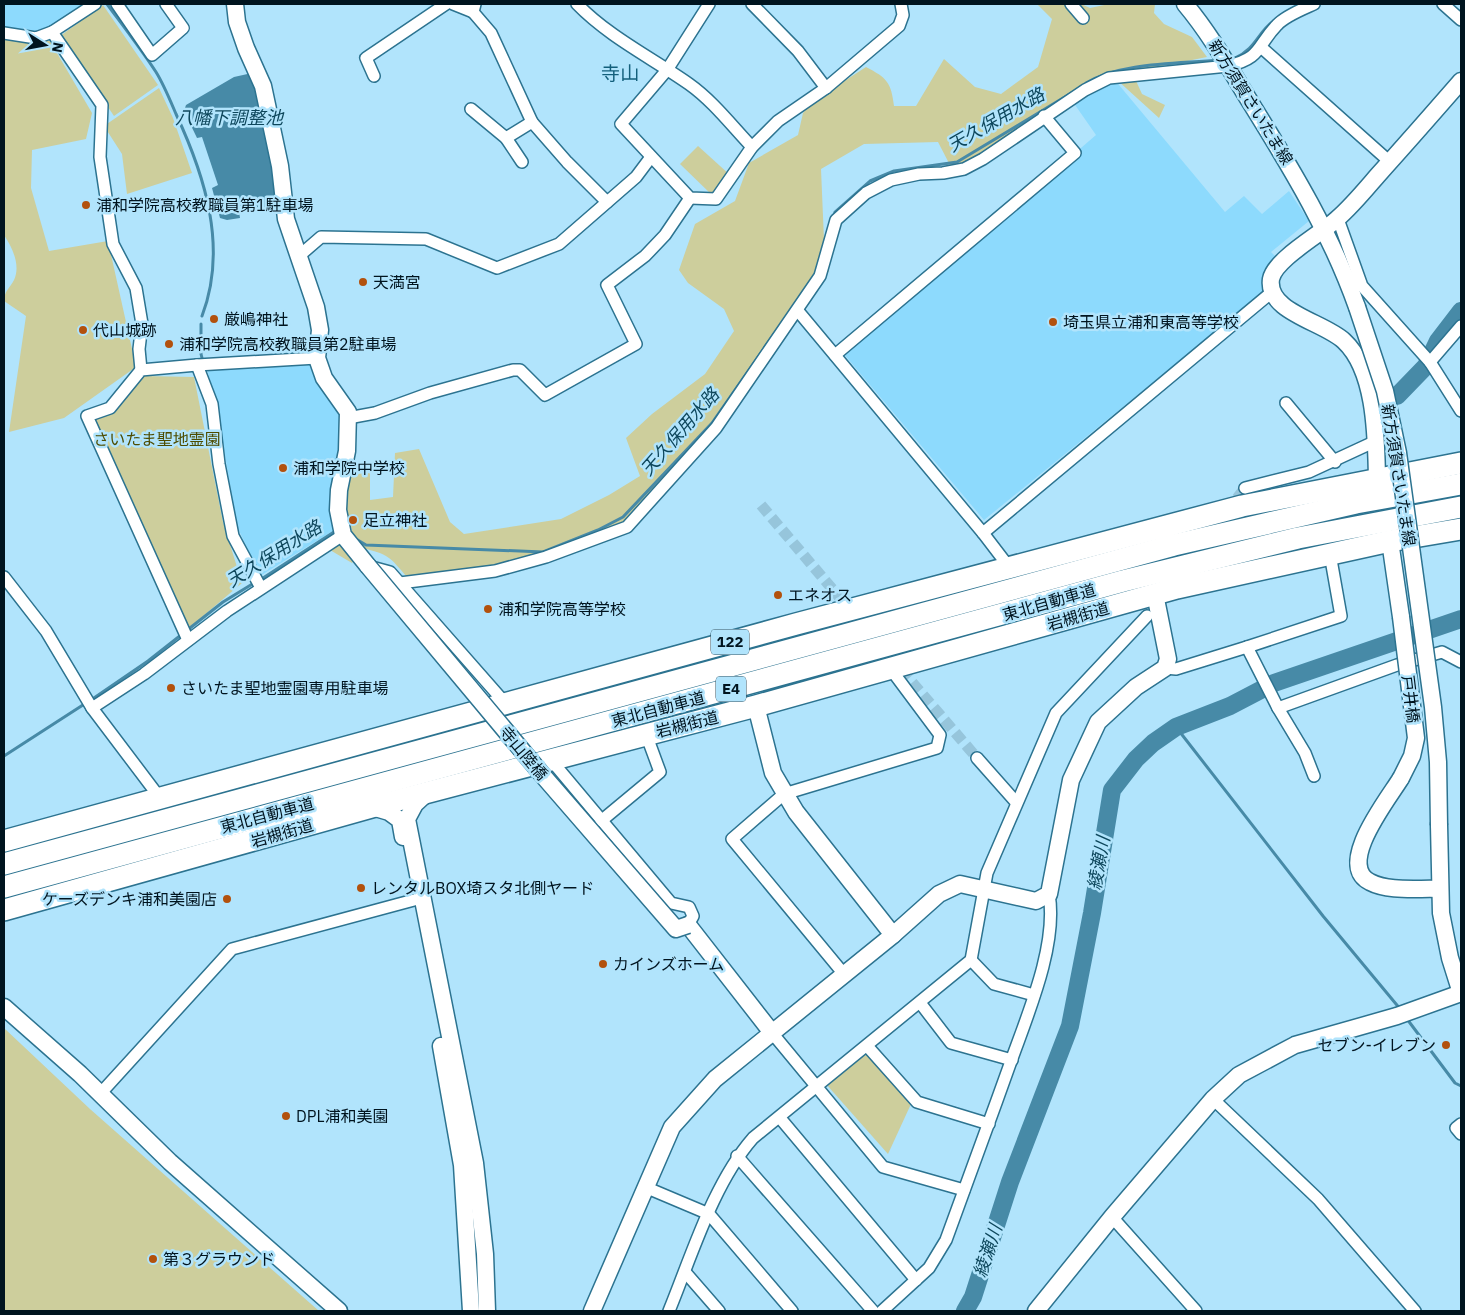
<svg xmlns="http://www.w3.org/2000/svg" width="1465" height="1315" viewBox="0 0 1465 1315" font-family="'IBM Plex Sans','Noto Sans JP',sans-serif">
<rect width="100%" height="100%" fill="#b1e4fc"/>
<g fill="#8ddafd">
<polygon points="4,4 86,4 42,36 4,31"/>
<polygon points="1114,79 1225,212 1244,196 1262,214 1289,191 1309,221 1271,252 1275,256 1266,268 1264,292 984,520 843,353 1096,135 1073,102"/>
<polygon points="312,361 340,413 343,428 336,529 260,576 237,526 216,402 207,369 268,367"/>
</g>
<g fill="#cdce9c">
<path d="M1037,4H1081L1090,8L1109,4H1155L1154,13L1164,24L1192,37L1207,57L1132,72L1142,94L1165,105L1159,118L1116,79L1108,75L968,173L952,169L938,142L864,144L821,169L824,240L829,271L805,309L735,405L622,525L518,570H458L407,577C390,557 388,554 362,548L352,563L330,550L352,530L343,497L351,474L370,473V500L393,497L395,453L419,449L450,522L464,534L561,519L609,495L640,476L626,438L652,414L705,374L734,331L724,309L688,283L679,270L695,224L735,201L749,163L798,135L803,113L812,102L866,67C887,78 891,82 894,106H916L944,59L975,87L1001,94L1038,67L1052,19Z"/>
<polygon points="103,5 158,85 114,116 60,36"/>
<path d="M4,39L50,41L92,113L86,139L32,150L31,188L49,251L108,241L136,367L64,418L9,432L26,316L4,301C4,291 10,288 14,280C21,265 12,247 4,235Z"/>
<polygon points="159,88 173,118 192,173 127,194 122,154 104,126"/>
<polygon points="698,146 730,175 713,196 680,164"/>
<polygon points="144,376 194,377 223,522 242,583 189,628 94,419 116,410"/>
<polygon points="4,1028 90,1109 319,1311 4,1311"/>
<polygon points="868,1053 911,1104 888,1154 826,1084"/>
</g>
<polygon fill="#478aa7" points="252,73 258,95 279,204 276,209 238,206 240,218 227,220 220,218 212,188 218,185 202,137 197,138 184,111 186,105 234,77"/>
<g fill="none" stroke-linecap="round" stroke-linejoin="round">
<g stroke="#478aa7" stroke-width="3">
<path d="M107,4C124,27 141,49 156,72C164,85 170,100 176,114C205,176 228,248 202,316"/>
<path d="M1235,58C1257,48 1258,31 1275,20"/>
<path d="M1086,83C1122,62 1178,64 1219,60"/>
<polyline points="834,216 835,212 870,181 894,171 957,162 1073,92"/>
<polyline points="201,324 201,354 203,362"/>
<polyline points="356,539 366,545 543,552 598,530 623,517 712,423 774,334"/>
<polyline points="260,580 337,530"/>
<polyline points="91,700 148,661 223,602 254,583"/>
<polyline points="1176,727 1323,916 1401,1010"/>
<polyline points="4,756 86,703"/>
<polyline points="1407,1019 1455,1083 1461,1086"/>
</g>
<g stroke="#478aa7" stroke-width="18">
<polyline points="1397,396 1426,366 1438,341 1461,311"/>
<polyline points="965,1311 973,1297 1010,1182 1070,1026 1092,913 1112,790 1136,759 1153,743 1176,727 1230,706 1274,683 1461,619"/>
</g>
<g stroke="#96c5db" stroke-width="11" stroke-dasharray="11 5.5" stroke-linecap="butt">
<polyline points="761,505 868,631"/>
<polyline points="1187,564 1245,488"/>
<polyline points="880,645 977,758"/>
</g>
<defs>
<g id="street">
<polyline points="117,4 152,55 183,28 166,4"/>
<polyline points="453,4 473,12"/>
<polyline points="475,4 473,12 491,33 532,122 567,162 607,202"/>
<path d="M577,4C609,37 652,58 689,84C713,101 732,126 752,147"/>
<polyline points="709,4 667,70 621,124 690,198 716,199 752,147 778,121 826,88 899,26 903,15 901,4"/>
<polyline points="752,4 798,51 826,88"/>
<polyline points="1071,4 1083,18"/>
<polyline points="1443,4 1461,20"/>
<polyline points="52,32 102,105 100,157 113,244 136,288 142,324 139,349 141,370"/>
<polyline points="4,33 36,38 52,32 95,4"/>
<polyline points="1262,48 1390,162"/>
<polyline points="374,76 366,58 446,4"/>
<polyline points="471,109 506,138 522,162"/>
<polyline points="506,138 532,122"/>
<polyline points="1338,219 1362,286 1430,362 1461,411"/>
<polyline points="299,256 321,237 426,239 497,268 559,244 636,177 651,157"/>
<polyline points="798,311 983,533 1009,567"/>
<polyline points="835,355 1075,153 1044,116"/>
<polyline points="1430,362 1461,326"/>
<polyline points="197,365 212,404 219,464 233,536 261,588"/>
<polyline points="1286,403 1335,462"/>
<polyline points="348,418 375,413 430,393 513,370 520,370 545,395 636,344 607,285 645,256 665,235 690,198"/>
<polyline points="1245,488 1309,472 1376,441"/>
<polyline points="983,533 1272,292"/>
<polyline points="368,566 390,572 506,704"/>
<polyline points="4,577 46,631 92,708 160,798"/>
<path d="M400,583L495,571L546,557L627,527L716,428L820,276L836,220L866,193L891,180L919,174L943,173L964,169L983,159L1085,90L1109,78L1228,66C1262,58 1256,47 1277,25C1285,16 1303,9 1314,4"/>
<polyline points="188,640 87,416 110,408 141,370 197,365 317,358"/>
<polyline points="1165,668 1176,669 1247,647"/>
<polyline points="92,708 144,674 227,611 343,535"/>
<polyline points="1278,708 1247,647 1341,616 1330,554"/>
<polyline points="977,758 1016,802"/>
<polyline points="551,760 671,903 689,907 693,916 688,925"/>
<polyline points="1314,776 1305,753 1278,708 1397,665 1442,652 1461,662"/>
<polyline points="601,821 660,772 646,734"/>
<polyline points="971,960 994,984 1034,995"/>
<polyline points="843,973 732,839 784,794 937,748 940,735 890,668"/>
<polyline points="921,1004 951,1043 1012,1060"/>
<polyline points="773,1034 883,1167 964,1190"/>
<polyline points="868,1047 917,1102 989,1124"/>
<polyline points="100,1094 232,949 414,900"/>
<polyline points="1213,1099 1318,1199 1415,1311"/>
<polyline points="780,1118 916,1280"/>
<polyline points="1461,1124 1456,1128 1461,1134"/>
<polyline points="737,1156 873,1311"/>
<polyline points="645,1187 709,1214 792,1311"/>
<polyline points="1112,1217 1196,1311"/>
<polyline points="685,1272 719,1311"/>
<path d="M669,1311C692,1255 713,1184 753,1138L971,960L987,873L1056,713L1147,616"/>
<path d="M882,1311L929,1268L946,1240C967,1182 989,1123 1010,1064C1027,1016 1058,945 1049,894"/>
</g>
<g id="secondary">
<polyline points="235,4 237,22 246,48 263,86 280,166 286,219 316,307 320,330 317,358 324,378 348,412 347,451 339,490 338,510 343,535 368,566"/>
<path d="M1185,4C1211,35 1231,71 1252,105C1293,171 1331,234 1357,307"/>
<path d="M1377,478C1376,437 1376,371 1344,341C1324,322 1266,312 1271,279C1275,259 1321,234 1337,219C1352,206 1365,190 1378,175C1406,144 1434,112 1461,81"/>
<polyline points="1390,541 1401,617"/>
<path d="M1401,778C1389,798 1335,865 1370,882C1389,892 1418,888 1439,889"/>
<polyline points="428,792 415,804 407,819 475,1163 485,1254 487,1311"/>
<polyline points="372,807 389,812 400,820 403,837"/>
<polyline points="1439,825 1441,913 1450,958 1461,993"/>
<polyline points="688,925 773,1034"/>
<polyline points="893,935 939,894 960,884 1036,901 1049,894 1071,780 1098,722 1136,687 1165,668 1168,659 1155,594"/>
<polyline points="4,1007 80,1074 170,1162 339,1311"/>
<polyline points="441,1046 462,1165 471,1311"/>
<polyline points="592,1311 672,1127 715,1079 893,935 796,812 773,773 756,706"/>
<polyline points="1036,1311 1112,1217 1213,1099 1239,1075 1295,1045 1397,1016 1461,993"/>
</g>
<g id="highway">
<polyline points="4,841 796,624 1242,506 1461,463"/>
<polyline points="4,864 1174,545 1356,503 1461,484"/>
<polyline points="4,887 1123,581 1298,538 1461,507"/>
<polyline points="4,910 372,807 756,706 1177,588 1390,541 1461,529"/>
</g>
</defs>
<use href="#street" stroke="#2c7390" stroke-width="14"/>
<use href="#secondary" stroke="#2c7390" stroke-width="19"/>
<use href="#highway" stroke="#2c7390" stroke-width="24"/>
<use href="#street" stroke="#fff" stroke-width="11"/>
<use href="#secondary" stroke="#fff" stroke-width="16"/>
<use href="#highway" stroke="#fff" stroke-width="21"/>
<defs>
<g id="secondary-bridge">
<polyline points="1357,307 1385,391 1398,453 1433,707 1438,762 1439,825"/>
<polyline points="368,566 545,778 676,929 688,925"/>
<polyline points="1401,778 1412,756 1416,738 1401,617"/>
</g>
</defs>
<use href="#secondary-bridge" stroke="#2c7390" stroke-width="19" stroke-linecap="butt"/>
<use href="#secondary-bridge" stroke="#fff" stroke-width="16"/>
</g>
<g fill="#b2510d" stroke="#b1e4fc" stroke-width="2">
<circle cx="86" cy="205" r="5"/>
<circle cx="363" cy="282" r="5"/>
<circle cx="214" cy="319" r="5"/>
<circle cx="1053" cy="322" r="5"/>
<circle cx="83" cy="330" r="5"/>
<circle cx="169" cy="344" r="5"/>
<circle cx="283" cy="468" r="5"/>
<circle cx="353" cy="520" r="5"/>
<circle cx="778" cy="595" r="5"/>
<circle cx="488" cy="609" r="5"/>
<circle cx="171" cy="688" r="5"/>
<circle cx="361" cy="888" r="5"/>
<circle cx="227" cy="899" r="5"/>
<circle cx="603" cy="964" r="5"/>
<circle cx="1446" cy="1045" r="5"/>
<circle cx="286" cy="1116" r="5"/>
<circle cx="153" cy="1259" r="5"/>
</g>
<g text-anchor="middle" stroke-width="5" stroke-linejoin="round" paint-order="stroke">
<g fill="#b1e4fc" stroke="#355261" stroke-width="1">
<rect x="711" y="629.5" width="38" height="25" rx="4"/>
<rect x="716" y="676.5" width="30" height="25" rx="4"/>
</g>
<g font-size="15" font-weight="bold" fill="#00141f">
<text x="730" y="647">122</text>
<text x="731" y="694">E4</text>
</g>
<g font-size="16" fill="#00141f" stroke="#b1e4fc">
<text transform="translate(1251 102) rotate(58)" y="6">新方須賀さいたま線</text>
<text transform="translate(1399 475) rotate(81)" y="6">新方須賀さいたま線</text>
<text transform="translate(1049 602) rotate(-16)" y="6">東北自動車道</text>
<text transform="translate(1078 616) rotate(-16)" y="6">岩槻街道</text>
<text transform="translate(1411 699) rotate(83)" y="6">戸井橋</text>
<text transform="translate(658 709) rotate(-15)" y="6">東北自動車道</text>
<text transform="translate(687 724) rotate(-14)" y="6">岩槻街道</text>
<text transform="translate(524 753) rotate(50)" y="6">寺山陸橋</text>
<text transform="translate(267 815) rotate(-15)" y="6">東北自動車道</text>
<text transform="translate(282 833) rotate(-16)" y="6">岩槻街道</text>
</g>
<g font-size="16" fill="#00141f" stroke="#b1e4fc" text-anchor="start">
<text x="96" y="211">浦和学院高校教職員第1駐車場</text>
<text x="373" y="288">天満宮</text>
<text x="224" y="325">厳嶋神社</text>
<text x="1063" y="328">埼玉県立浦和東高等学校</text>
<text x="93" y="336">代山城跡</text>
<text x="179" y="350">浦和学院高校教職員第2駐車場</text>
<text x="293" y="474">浦和学院中学校</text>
<text x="363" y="526">足立神社</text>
<text x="788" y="601">エネオス</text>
<text x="498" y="615">浦和学院高等学校</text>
<text x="181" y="694">さいたま聖地霊園専用駐車場</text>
<text x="371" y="894">レンタルBOX埼スタ北側ヤード</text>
<text x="217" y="905" text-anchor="end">ケーズデンキ浦和美園店</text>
<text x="613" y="970">カインズホーム</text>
<text x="1436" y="1051" text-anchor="end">セブン-イレブン</text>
<text x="296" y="1122">DPL浦和美園</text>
<text x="163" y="1265">第３グラウンド</text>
</g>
<g font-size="16" fill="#4e4c00" stroke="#b1e4fc">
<text x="157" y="445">さいたま聖地霊園</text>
</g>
<g font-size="18" font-style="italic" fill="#0e475c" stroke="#b1e4fc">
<text x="229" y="124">八幡下調整池</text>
<text transform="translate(996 120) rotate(-30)" y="6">天久保用水路</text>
<text transform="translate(680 432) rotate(-49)" y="6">天久保用水路</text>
<text transform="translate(274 554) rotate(-32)" y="6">天久保用水路</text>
<text transform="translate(1099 863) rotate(-80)" y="6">綾瀬川</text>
<text transform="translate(988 1251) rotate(-72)" y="6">綾瀬川</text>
</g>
<g font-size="19" fill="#135f7b" stroke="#b1e4fc">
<text x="620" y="80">寺山</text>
</g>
</g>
<rect width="1465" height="1315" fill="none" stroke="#00141f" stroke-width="10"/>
<g transform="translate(45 45) rotate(101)" stroke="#b1e4fc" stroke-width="4" paint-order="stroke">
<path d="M0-4L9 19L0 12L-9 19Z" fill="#00141f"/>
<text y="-8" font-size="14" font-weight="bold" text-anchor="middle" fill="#00141f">N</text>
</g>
</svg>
